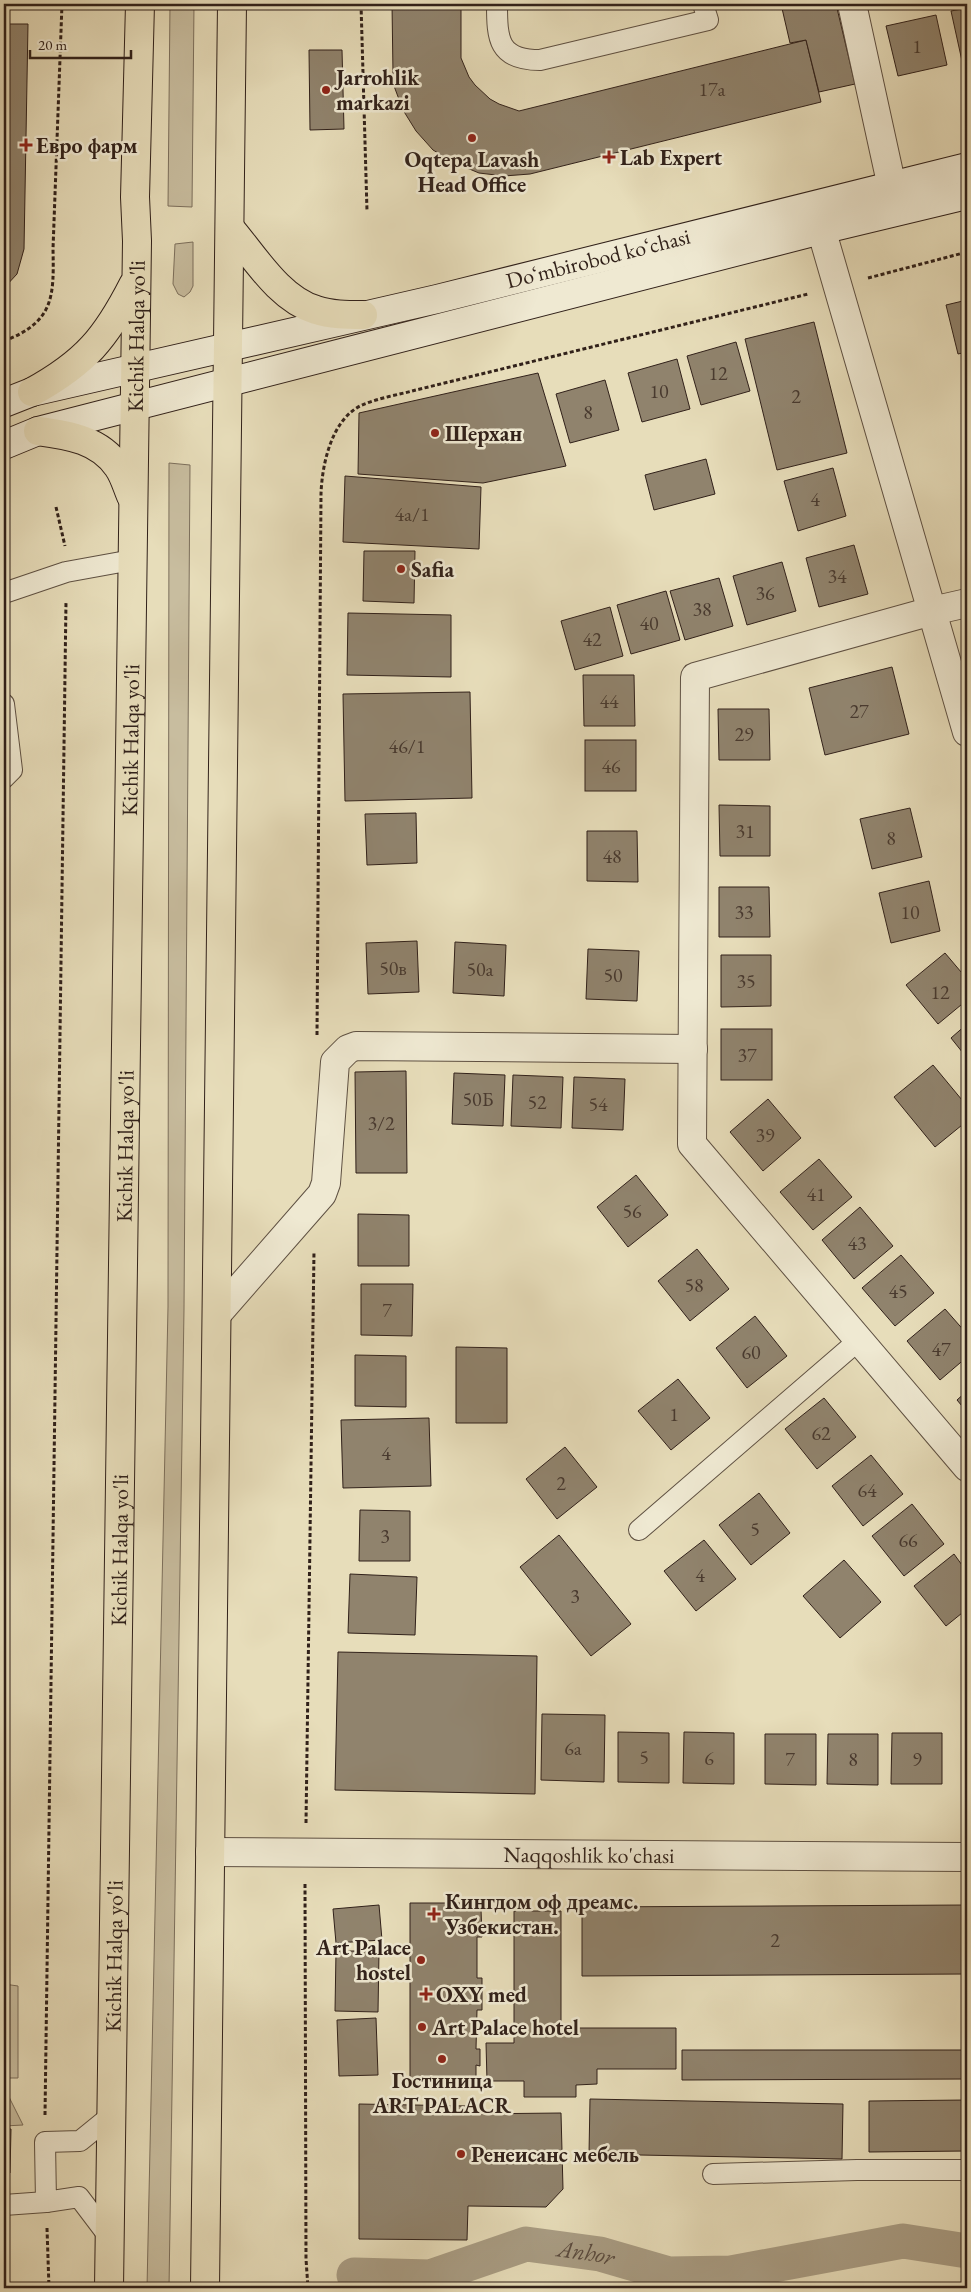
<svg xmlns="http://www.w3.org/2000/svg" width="971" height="2292" viewBox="0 0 971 2292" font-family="'EB Garamond',serif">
<rect width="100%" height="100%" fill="#e7ddba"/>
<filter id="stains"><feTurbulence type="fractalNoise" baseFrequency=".004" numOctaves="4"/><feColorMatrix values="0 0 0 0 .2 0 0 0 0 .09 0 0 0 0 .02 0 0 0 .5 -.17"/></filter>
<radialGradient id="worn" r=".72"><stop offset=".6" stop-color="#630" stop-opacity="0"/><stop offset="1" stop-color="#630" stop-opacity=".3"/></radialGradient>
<g fill="#c8bd9f" stroke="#7c6f5c">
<polygon points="170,4 194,4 192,207 168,206"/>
<polygon points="193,242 193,286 190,292 184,297 178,294 173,284 175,244"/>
<polygon points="169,463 190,465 184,1309 169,2288 147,2288 168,1307"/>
<polygon points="4,1984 18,1986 18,2078 4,2078"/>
<polygon points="9,2097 23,2125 4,2126 4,2098"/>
</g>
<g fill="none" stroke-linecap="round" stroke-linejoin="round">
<path stroke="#a99d84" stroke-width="35" id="s1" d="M354,2275L430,2277L526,2244L600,2254L669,2274L731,2273L903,2241L967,2251"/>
</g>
<g fill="#90836d" stroke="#31211a">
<polygon points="392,4 461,4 461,58 469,77 475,85 490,99 499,104 519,111 806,40 821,102 530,174 504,176 479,173 455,163 433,150 416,131 403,110 394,86 393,74"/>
<polygon points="781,4 836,4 855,84 819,92 806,40 790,43"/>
<polygon points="967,8 967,60 962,61 951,11"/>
<polygon points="936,15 947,65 898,76 886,26"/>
<polygon points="4,24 28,24 24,249 17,274 4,288"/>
<polygon points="309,50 342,50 344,129 310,130"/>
<polygon points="967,300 967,352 958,354 946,305"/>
<polygon points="814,322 847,453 777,470 745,339"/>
<polygon points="736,342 750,391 701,405 687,356"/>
<polygon points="677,359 690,409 642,422 628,373"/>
<polygon points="538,373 566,466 483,483 358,474 359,413"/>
<polygon points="605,380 619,430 570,443 556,394"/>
<polygon points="706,459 715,494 654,510 645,475"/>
<polygon points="833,468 846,516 798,531 784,481"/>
<polygon points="345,476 481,487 479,549 343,542"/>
<polygon points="854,545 868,594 819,607 806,558"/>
<polygon points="364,551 415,551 414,603 363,601"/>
<polygon points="782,562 796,611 747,625 733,576"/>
<polygon points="719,578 733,626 685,640 670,591"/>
<polygon points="666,591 680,640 631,654 617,605"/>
<polygon points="610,607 623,656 575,670 561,621"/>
<polygon points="348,613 451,615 451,677 347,675"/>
<polygon points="892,667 909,734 825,755 809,688"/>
<polygon points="583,675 634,675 635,726 584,726"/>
<polygon points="470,692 472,798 345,801 343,694"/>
<polygon points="718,709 769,709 770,760 719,760"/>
<rect x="585" y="740" width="51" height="51"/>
<polygon points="719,805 770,806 770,856 720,856"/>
<polygon points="910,808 922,857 872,869 860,819"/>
<polygon points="416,813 417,863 367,865 365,814"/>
<polygon points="587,831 637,831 638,882 587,881"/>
<polygon points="929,881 940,931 891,943 879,893"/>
<polygon points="719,887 769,887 770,937 719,937"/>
<polygon points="417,941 419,992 368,994 366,943"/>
<polygon points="455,942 506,945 504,996 453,993"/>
<polygon points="588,949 639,951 637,1001 586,999"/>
<polygon points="945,953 967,979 967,1000 938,1024 906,985"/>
<polygon points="721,955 771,955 771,1006 721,1007"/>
<polygon points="4,981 8,1054 4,1054"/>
<polygon points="967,1024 967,1058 951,1038"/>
<rect x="721" y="1029" width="51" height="51"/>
<polygon points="933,1065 967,1106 967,1121 935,1147 894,1097"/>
<polygon points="406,1071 407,1173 356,1173 355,1072"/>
<polygon points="454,1073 505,1075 503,1126 452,1124"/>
<polygon points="513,1075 563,1077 561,1128 511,1126"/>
<polygon points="574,1077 625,1079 623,1130 572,1128"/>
<polygon points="768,1099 801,1138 763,1171 730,1132"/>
<polygon points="819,1159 852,1197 813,1230 780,1192"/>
<polygon points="636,1175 668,1215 628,1247 597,1207"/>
<polygon points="860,1207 893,1246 854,1279 822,1240"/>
<polygon points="358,1214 409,1215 409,1266 358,1266"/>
<polygon points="697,1249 729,1289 690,1321 658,1281"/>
<polygon points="901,1255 934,1293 895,1326 862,1288"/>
<polygon points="361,1284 413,1284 412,1336 361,1335"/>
<polygon points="945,1309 967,1334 967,1357 940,1380 907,1341"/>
<polygon points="755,1316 787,1356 747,1388 716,1348"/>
<polygon points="456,1347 507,1348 507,1423 456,1423"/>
<polygon points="355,1355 406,1356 406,1407 355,1406"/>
<polygon points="678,1379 710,1418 671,1450 638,1411"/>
<polygon points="967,1391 967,1412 957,1400"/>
<polygon points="824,1398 856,1437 817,1469 785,1429"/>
<polygon points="429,1418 431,1486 343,1488 341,1420"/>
<polygon points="565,1447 597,1487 557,1519 526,1479"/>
<polygon points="871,1455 903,1494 863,1526 832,1486"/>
<polygon points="759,1493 790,1533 751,1565 719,1525"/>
<polygon points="912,1504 944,1544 904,1576 872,1536"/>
<polygon points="360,1510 410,1511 410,1561 359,1561"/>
<polygon points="559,1535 631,1624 591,1656 520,1567"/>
<polygon points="704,1540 736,1579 696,1611 664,1571"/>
<polygon points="954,1554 967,1572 967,1609 946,1626 914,1586"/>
<polygon points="844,1560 881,1602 840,1638 803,1596"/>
<polygon points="350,1574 417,1577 415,1635 348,1633"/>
<polygon points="338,1652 537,1656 535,1794 335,1790"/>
<polygon points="542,1714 605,1715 604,1782 541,1780"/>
<polygon points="618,1732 669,1733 669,1783 618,1782"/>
<polygon points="684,1732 734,1733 734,1784 683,1783"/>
<polygon points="892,1733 942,1733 942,1784 891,1784"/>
<polygon points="765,1734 816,1734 816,1785 765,1784"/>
<polygon points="828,1734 878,1734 878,1785 827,1784"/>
<polygon points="410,1903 476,1903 477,1909 481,1909 482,1937 477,1937 477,1978 482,1978 482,2010 477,2010 476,2049 480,2049 480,2066 476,2065 476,2082 410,2081"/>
<polygon points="379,1905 382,1940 336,1943 333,1909"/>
<polygon points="967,1905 967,1974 582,1976 582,1907"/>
<polygon points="514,1911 561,1911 561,2028 676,2028 676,2069 597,2069 597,2084 576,2085 576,2097 524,2097 524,2081 487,2081 486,2043 514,2043"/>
<polygon points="336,1951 379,1951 378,2012 335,2011"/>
<polygon points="376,2018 378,2075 339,2076 337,2020"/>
<polygon points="682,2050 967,2050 967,2079 682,2080"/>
<polygon points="590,2099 843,2104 842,2159 589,2154"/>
<polygon points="967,2100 967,2151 869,2152 869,2101"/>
<polygon points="359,2104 467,2106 467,2114 561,2113 563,2189 546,2207 468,2206 467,2240 359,2239"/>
<polygon points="4,2129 11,2129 10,2173 4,2173"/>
</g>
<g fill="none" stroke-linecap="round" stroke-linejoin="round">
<defs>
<g id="lane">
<path d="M497,4C497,39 498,60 540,60L708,20L703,4"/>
<polyline points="4,593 66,572 132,560"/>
<polyline points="4,704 12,770 4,778"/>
<polyline points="639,1530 859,1340"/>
<polyline points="713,2174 857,2170 967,2170"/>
<polyline points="4,2205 46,2202"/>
<polyline points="110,2238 79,2197 46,2202 45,2142 80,2141 112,2115"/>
</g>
<g id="street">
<polyline points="852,4 897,210"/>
<polyline points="815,208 967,732"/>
<polyline points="967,603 932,611 695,677 692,1144 967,1467"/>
<polyline points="217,1314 322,1194 326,1183 335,1062 348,1049 356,1046 693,1049"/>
<path id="s2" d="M210,1852L967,1857"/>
</g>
<g id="secondary">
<polyline points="4,403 32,392 437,299 967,167"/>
<polyline points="4,445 38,431 821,230 967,195"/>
</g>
<g id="highway">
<path d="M230,228C254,256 279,299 316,310C331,315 347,315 363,315"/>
<path d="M32,392C85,363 106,338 133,285"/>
<path d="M38,431C69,435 100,440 118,467C124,475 127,487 131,496"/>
<path id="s3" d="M109,2288L137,241L135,197L140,4"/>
<polyline points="205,2288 232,4"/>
</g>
</defs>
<use href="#lane" stroke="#5e5042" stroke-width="22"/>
<use href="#street" stroke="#5e5042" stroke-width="30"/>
<use href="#secondary" stroke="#31211a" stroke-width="30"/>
<use href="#highway" stroke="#31211a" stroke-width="30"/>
<g stroke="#31211a" stroke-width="3" stroke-dasharray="4 2.5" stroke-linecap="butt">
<polyline points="361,4 367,211"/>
<polyline points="868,278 967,252"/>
<path d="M4,341C54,322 54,297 53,249L62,4"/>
<polyline points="56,507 65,546"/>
<path d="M317,1035L321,494C322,465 331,421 360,406C377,398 398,395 416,390L808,294"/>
<polyline points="306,1823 314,1251"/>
<polyline points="305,1884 306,2259 308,2288"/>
<polyline points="45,2115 66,602"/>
<polyline points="47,2228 49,2288"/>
</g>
<use href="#lane" stroke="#efe9d2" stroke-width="20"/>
<use href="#street" stroke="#efe9d2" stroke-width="28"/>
<use href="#secondary" stroke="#efe9d2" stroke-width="28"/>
<use href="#highway" stroke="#e7ddba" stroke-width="28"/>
</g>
<g fill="#8f2418" stroke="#efe9d2" stroke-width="2">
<circle cx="326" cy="90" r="5"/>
<circle cx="472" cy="138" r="5"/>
<path d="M23.5 137.5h5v5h5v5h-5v5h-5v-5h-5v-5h5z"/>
<path d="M606.5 149.5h5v5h5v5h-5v5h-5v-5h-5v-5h5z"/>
<circle cx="435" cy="433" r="5"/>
<circle cx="401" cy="569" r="5"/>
<path d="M431.5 1906.5h5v5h5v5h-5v5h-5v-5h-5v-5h5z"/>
<circle cx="421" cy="1960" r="5"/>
<path d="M423.5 1986.5h5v5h5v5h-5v5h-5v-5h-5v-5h5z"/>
<circle cx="422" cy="2027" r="5"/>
<circle cx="442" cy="2059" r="5"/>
<circle cx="461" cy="2154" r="5"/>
</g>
<g text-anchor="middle" stroke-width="5" stroke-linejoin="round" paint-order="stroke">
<g font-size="20" fill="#493a2f">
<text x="917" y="53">1</text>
<text x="712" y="96">17a</text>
<text x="718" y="380">12</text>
<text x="659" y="398">10</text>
<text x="796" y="403">2</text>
<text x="588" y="419">8</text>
<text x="815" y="506">4</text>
<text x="412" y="521">4а/1</text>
<text x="837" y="583">34</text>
<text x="765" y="600">36</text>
<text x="702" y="616">38</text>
<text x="649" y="630">40</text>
<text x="592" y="646">42</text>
<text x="609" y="708">44</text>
<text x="859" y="718">27</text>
<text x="744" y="741">29</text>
<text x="407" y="753">46/1</text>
<text x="611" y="773">46</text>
<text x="745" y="838">31</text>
<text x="891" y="845">8</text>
<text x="612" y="863">48</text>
<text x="744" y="919">33</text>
<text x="910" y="919">10</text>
<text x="393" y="975">50в</text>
<text x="480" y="976">50а</text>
<text x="613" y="982">50</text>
<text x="746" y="988">35</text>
<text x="940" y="999">12</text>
<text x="747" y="1062">37</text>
<text x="478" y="1106">50Б</text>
<text x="537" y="1109">52</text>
<text x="598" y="1111">54</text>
<text x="381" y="1130">3/2</text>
<text x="765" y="1142">39</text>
<text x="816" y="1201">41</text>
<text x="632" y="1218">56</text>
<text x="857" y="1250">43</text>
<text x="694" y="1292">58</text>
<text x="898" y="1298">45</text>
<text x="387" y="1317">7</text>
<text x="941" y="1356">47</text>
<text x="751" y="1359">60</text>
<text x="674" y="1421">1</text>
<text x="821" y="1440">62</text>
<text x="386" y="1460">4</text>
<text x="561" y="1490">2</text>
<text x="867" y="1497">64</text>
<text x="755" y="1536">5</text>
<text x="385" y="1543">3</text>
<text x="908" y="1547">66</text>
<text x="700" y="1582">4</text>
<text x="575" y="1603">3</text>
<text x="573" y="1755">6а</text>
<text x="644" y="1764">5</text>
<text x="709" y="1765">6</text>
<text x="790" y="1766">7</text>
<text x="853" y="1766">8</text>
<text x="917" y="1766">9</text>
<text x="775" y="1947">2</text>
</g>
<g font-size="22" font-weight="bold" fill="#31211a" stroke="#efe9d2" text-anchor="start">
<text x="336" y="85">Jarrohlik<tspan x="336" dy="25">markazi</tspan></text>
<text x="36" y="153">Евро фарм</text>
<text x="620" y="165">Lab Expert</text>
<text x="472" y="167" text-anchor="middle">Oqtepa Lavash<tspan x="472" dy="25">Head Office</tspan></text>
<text x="445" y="441">Шерхан</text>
<text x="411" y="577">Safia</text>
<text x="445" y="1909">Кингдом оф дреамс.<tspan x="445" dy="25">Узбекистан.</tspan></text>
<text x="411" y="1955" text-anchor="end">Art Palace<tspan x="411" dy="25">hostel</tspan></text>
<text x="436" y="2002">OXY med</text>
<text x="432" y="2035">Art Palace hotel</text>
<text x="442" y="2088" text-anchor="middle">Гостиница<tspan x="442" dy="25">ART PALACR</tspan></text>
<text x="471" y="2162">Ренеисанс мебель</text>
</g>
<g font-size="22" fill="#31211a" stroke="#efe9d2">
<text transform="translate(598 258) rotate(-14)" y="8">Doʻmbirobod koʻchasi</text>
<text dy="8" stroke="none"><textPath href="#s3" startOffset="1952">Kichik Halqa yo'li</textPath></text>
<text dy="8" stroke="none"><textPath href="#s3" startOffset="1548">Kichik Halqa yo'li</textPath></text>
<text dy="8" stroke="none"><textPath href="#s3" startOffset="1142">Kichik Halqa yo'li</textPath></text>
<text dy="8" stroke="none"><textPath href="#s3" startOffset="738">Kichik Halqa yo'li</textPath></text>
<text dy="8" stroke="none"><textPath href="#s2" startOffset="379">Naqqoshlik ko'chasi</textPath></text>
<text dy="8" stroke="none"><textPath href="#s3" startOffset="332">Kichik Halqa yo'li</textPath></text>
</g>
<g font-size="24" font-style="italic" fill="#5b4c3f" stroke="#efe9d2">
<text dy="8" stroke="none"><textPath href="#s1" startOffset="238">Anhor</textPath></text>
</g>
</g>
<rect width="971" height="2292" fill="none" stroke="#e7ddba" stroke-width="20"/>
<rect x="5" y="5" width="961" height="2282" fill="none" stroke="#31211a" stroke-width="2.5"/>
<rect x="10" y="10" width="951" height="2272" fill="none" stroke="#31211a"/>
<path d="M30 50v8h101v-8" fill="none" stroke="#31211a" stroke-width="2.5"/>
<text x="38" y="50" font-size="15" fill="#31211a" stroke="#efe9d2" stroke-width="4" paint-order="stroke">20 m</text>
<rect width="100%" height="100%" filter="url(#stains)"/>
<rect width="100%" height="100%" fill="url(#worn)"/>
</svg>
